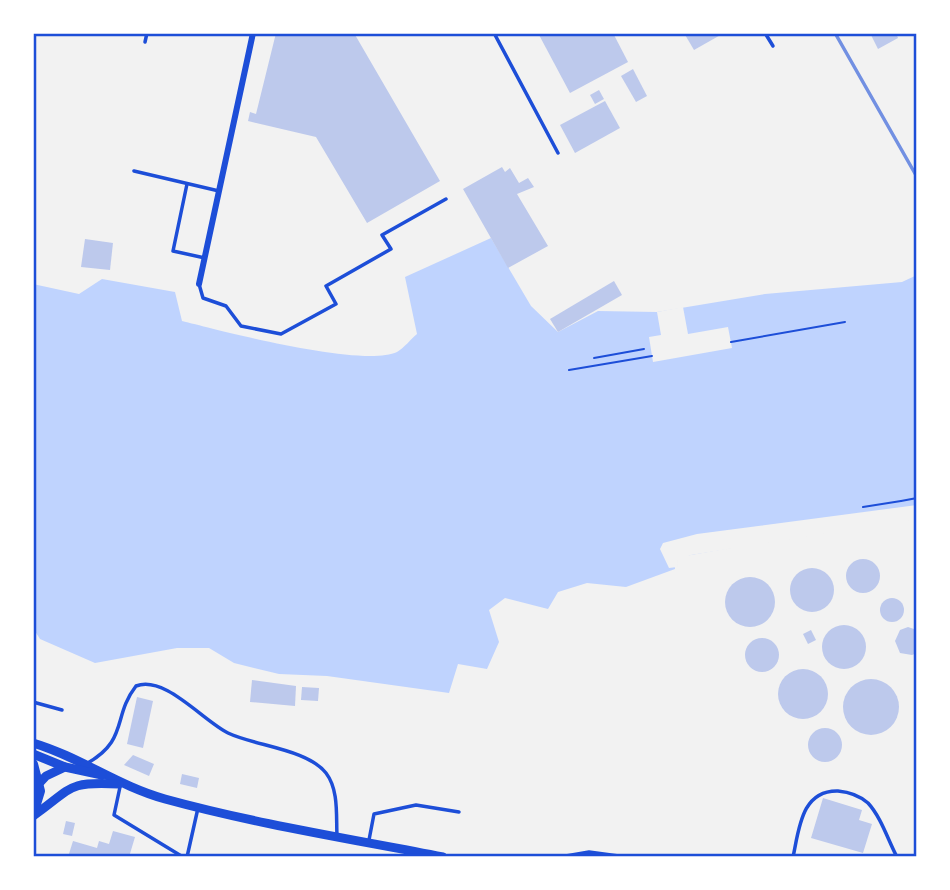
<svg xmlns="http://www.w3.org/2000/svg" width="950" height="890" viewBox="0 0 950 890" font-family="Jost,sans-serif">
<rect width="100%" height="100%" fill="#f2f2f2"/>
<path fill="#bfd3fe" d="M491,238L531,306L558,332L598,311L657,312L765,294L902,282L917,275V515L674,558L675,569L626,587L587,583L558,592L548,609L505,598L489,610L499,642L487,669L458,664L449,693L327,676L279,674L234,663L209,648H177L95,663L40,639L33,628V284L79,294L102,279L175,292L182,321C222,331 362,368 397,352C404,348 411,339 417,334L405,277Z"/>
<g fill="#f2f2f2">
<polygon points="683,307 688,334 728,327 732,348 653,362 649,337 661,335 657,312"/>
<polygon points="917,505 917,519 691,555 678,560 677,567 669,568 660,549 663,543 697,534"/>
</g>
<g fill="#bdc9ec">
<polygon points="276,33 354,33 440,181 367,223 316,137 248,121 250,112 256,114"/>
<polygon points="538,33 613,33 628,62 570,93"/>
<polygon points="684,33 724,33 694,50"/>
<polygon points="870,33 896,33 898,38 878,49"/>
<polygon points="633,69 647,96 636,102 621,76"/>
<polygon points="599,90 604,99 595,104 590,95"/>
<polygon points="605,101 620,128 575,153 560,125"/>
<polygon points="502,167 505,172 510,168 519,183 528,178 534,187 517,194 548,246 508,268 463,189"/>
<polygon points="85,239 113,243 110,270 81,267"/>
<polygon points="614,281 622,295 558,332 550,319"/>
<circle cx="863" cy="576" r="17"/>
<circle cx="812" cy="590" r="22"/>
<circle cx="750" cy="602" r="25"/>
<circle cx="892" cy="610" r="12"/>
<circle cx="844" cy="647" r="22"/>
<polygon points="908,627 917,630 917,653 912,655 900,653 895,641 900,630"/>
<polygon points="811,630 816,640 808,644 803,634"/>
<circle cx="762" cy="655" r="17"/>
<circle cx="803" cy="694" r="25"/>
<circle cx="871" cy="707" r="28"/>
<polygon points="252,680 296,686 295,706 250,702"/>
<polygon points="302,687 319,688 318,701 301,700"/>
<polygon points="137,697 153,701 143,748 127,744"/>
<circle cx="825" cy="745" r="17"/>
<polygon points="133,755 154,764 149,776 124,765"/>
<polygon points="182,774 199,778 197,788 180,784"/>
<polygon points="823,798 862,810 859,820 872,824 863,853 811,838"/>
<polygon points="66,821 75,823 72,836 63,834"/>
<polygon points="113,831 135,837 129,857 68,857 73,841 97,848 99,841 109,844"/>
</g>
<g fill="none" stroke-linecap="round" stroke-linejoin="round">
<g stroke="#1d4ed8" stroke-width="2">
<polyline points="731,342 845,322"/>
<polyline points="594,358 644,349"/>
<polyline points="569,370 652,356"/>
<polyline points="901,501 917,498"/>
<polyline points="863,507 901,501"/>
</g>
<g stroke="#1d4ed8" stroke-width="3.5">
<polyline points="494,33 558,153"/>
<polyline points="765,33 773,46"/>
<polyline points="145,42 147,33"/>
<polyline points="134,171 219,191"/>
<polyline points="187,184 173,251 205,258"/>
<polyline points="199,284 203,298 226,306 241,326 281,334 336,304 326,286 391,249 382,235 446,199"/>
<polyline points="33,702 62,710"/>
<path d="M86,764C129,740 112,717 136,686C165,675 202,720 228,733C255,746 307,749 326,773C339,790 336,816 337,836"/>
<polyline points="120,787 114,815 183,857"/>
<polyline points="369,840 374,814 416,805 459,812"/>
<polyline points="187,857 198,808"/>
<polyline points="560,857 589,852 626,857"/>
<path d="M793,857C799,830 801,790 838,791C849,792 860,796 868,803C881,817 888,840 897,857"/>
</g>
<polyline stroke="#1d4ed8" stroke-width="6" points="199,284 253,33"/>
<g stroke="#1d4ed8" stroke-width="9">
<path d="M33,743C80,757 118,786 165,799C256,824 351,839 443,857"/>
<polyline points="33,754 65,767 102,775"/>
<polyline points="33,790 46,776 65,767"/>
<path d="M33,816C73,788 66,781 119,784"/>
</g>
<polyline stroke="#1d4ed8" stroke-width="10" points="33,764 40,791 33,814"/>
<polyline stroke="#7290e2" stroke-width="3.5" points="835,33 917,177"/>
</g>
<rect width="950" height="890" fill="none" stroke="#ffffff" stroke-width="70"/>
<rect x="35" y="35" width="880" height="820" fill="none" stroke="#1d4ed8" stroke-width="2.5"/>
</svg>
